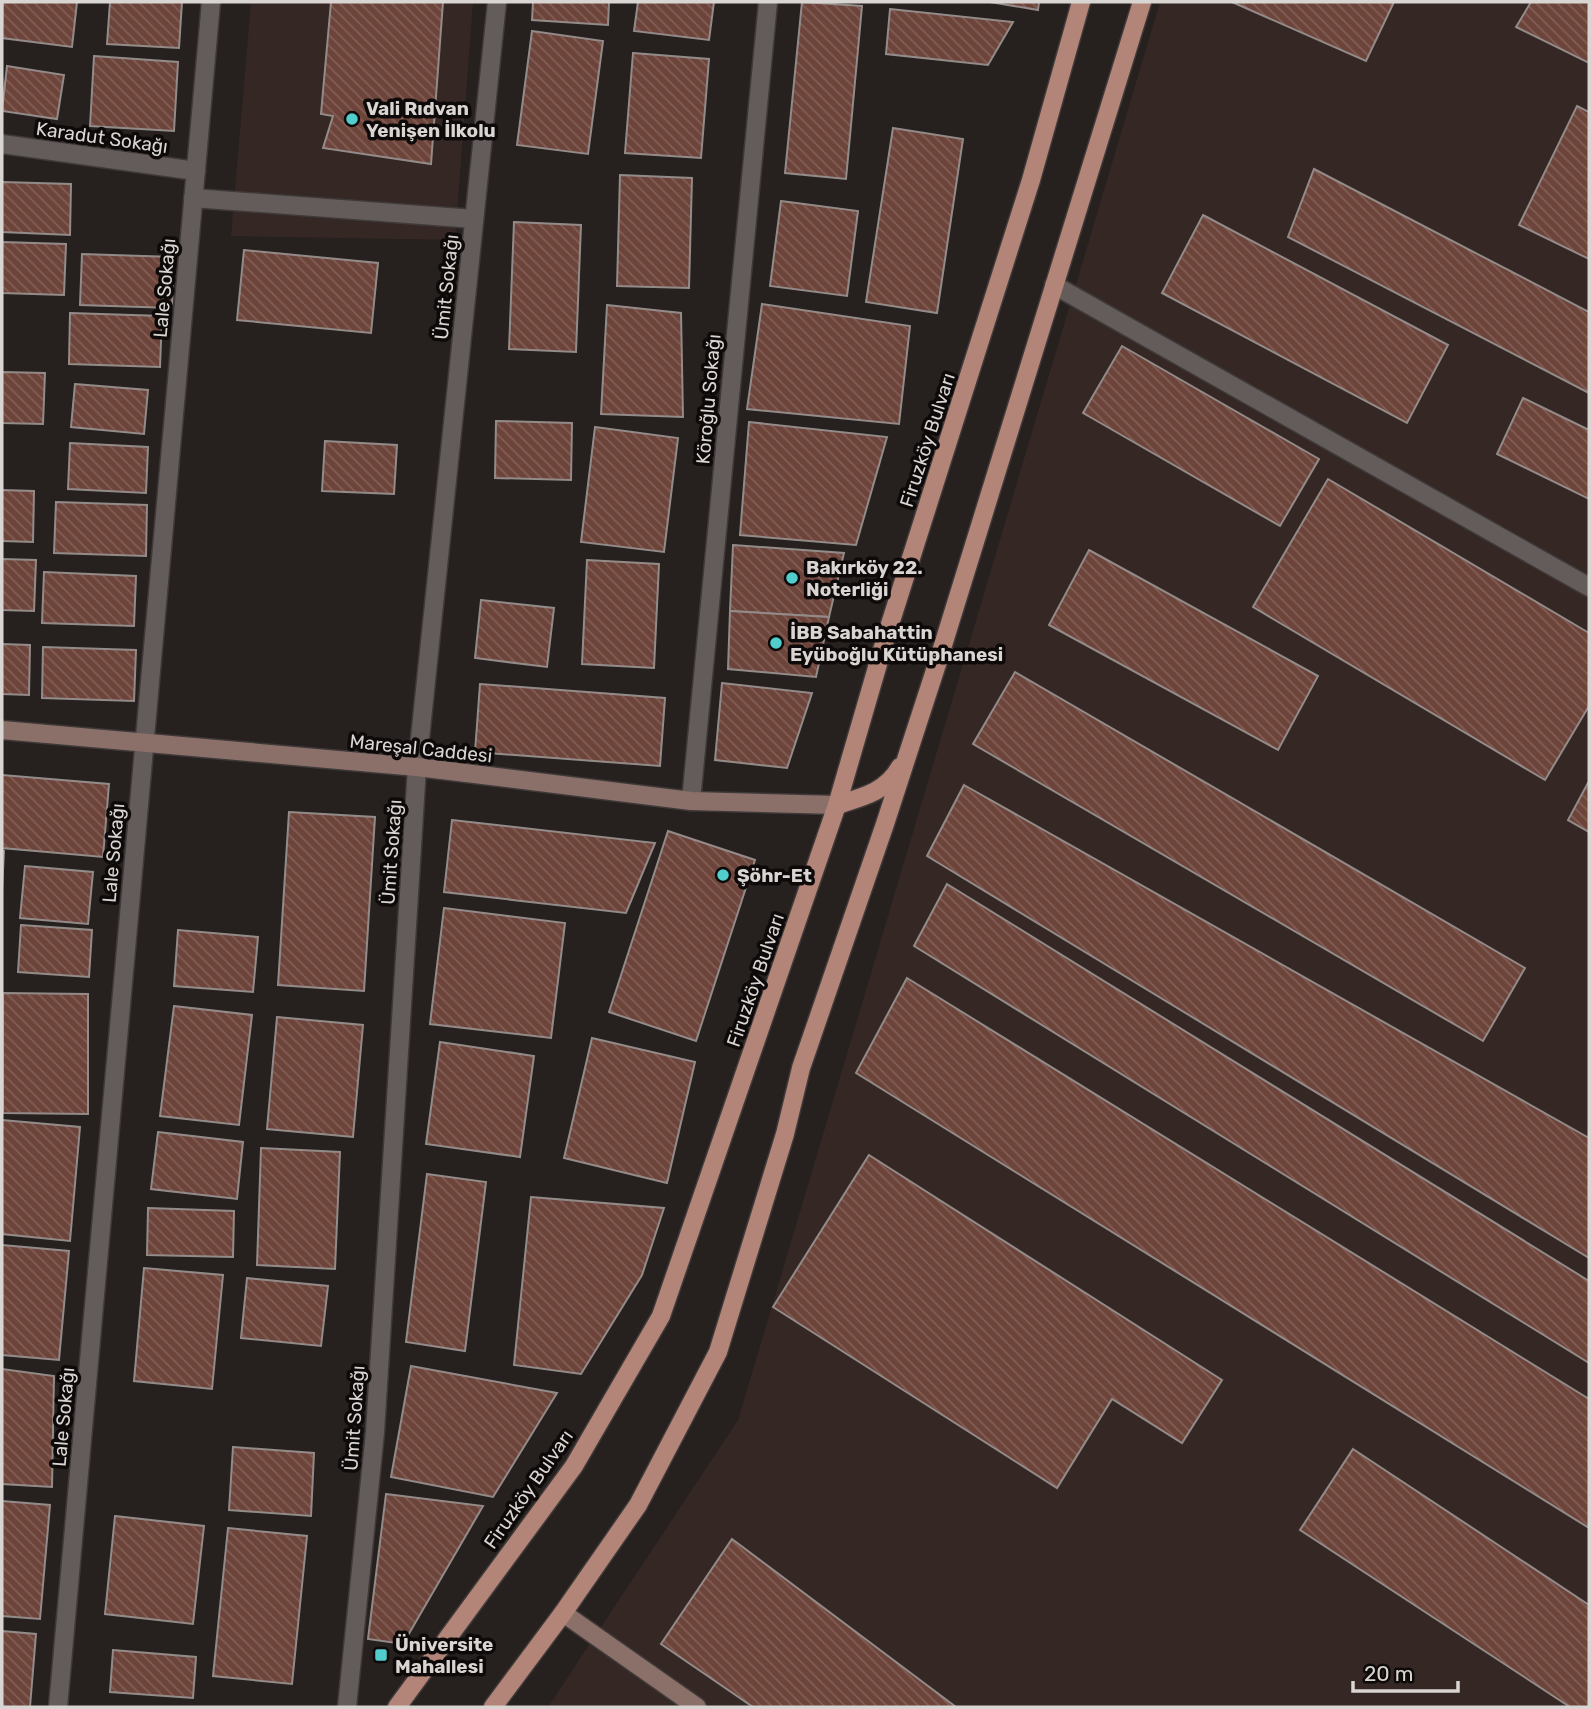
<svg xmlns="http://www.w3.org/2000/svg" width="1591" height="1709" viewBox="0 0 1591 1709" font-family="Rubik,sans-serif">
<defs>
<pattern id="building-back-hatch" width="6" height="6" patternUnits="userSpaceOnUse" patternTransform="scale(1.75)"><rect width="6" height="6" fill="#6d443a"/><path d="M-1 5l2 2M0 0l6 6M5-1l2 2" fill="none" stroke="#815e56"/></pattern>
</defs>
<rect width="100%" height="100%" fill="#26201e"/>
<g fill="#342724">
<polygon points="251,2 473,2 455,240 231,236"/>
<polygon points="1160,2 1589,2 1589,1707 548,1707 738,1420"/>
</g>
<g fill="url(#building-back-hatch)" stroke="#938b89" stroke-width="2">
<polygon points="3,2 77,2 72,47 2,38"/>
<polygon points="110,2 182,2 179,48 107,44"/>
<polygon points="331,2 443,2 431,164 323,148 333,116 321,114"/>
<polygon points="533,2 609,2 608,25 532,20"/>
<polygon points="638,2 714,2 709,40 634,31"/>
<polygon points="802,2 862,6 846,179 785,173"/>
<polygon points="990,2 1039,2 1038,10"/>
<polygon points="1232,2 1394,2 1366,61"/>
<polygon points="1531,2 1589,2 1589,63 1516,27"/>
<polygon points="890,9 1013,22 988,65 886,54"/>
<polygon points="532,31 603,41 588,154 517,145"/>
<polygon points="633,53 709,59 701,158 625,153"/>
<polygon points="94,56 178,62 174,131 90,126"/>
<polygon points="7,66 64,75 57,119 2,111"/>
<polygon points="1577,106 1589,112 1589,259 1519,225"/>
<polygon points="893,128 963,139 937,313 866,302"/>
<polygon points="1314,169 1589,312 1589,393 1288,237"/>
<polygon points="620,175 692,178 689,288 617,286"/>
<polygon points="2,182 71,184 70,235 2,232"/>
<polygon points="781,201 858,211 847,296 770,286"/>
<polygon points="1203,215 1448,345 1407,423 1162,293"/>
<polygon points="514,222 581,225 576,352 509,349"/>
<polygon points="2,242 66,244 64,295 2,293"/>
<polygon points="244,250 378,263 371,333 237,320"/>
<polygon points="82,254 174,257 172,308 80,305"/>
<polygon points="762,304 910,326 899,424 747,409"/>
<polygon points="607,305 681,313 683,417 601,414"/>
<polygon points="70,313 162,316 160,367 69,364"/>
<polygon points="1122,346 1319,459 1280,526 1083,413"/>
<polygon points="2,372 45,373 43,424 2,423"/>
<polygon points="75,384 148,390 144,434 71,427"/>
<polygon points="1523,398 1589,430 1589,499 1497,454"/>
<polygon points="496,421 572,423 571,480 495,478"/>
<polygon points="749,422 887,437 856,545 740,535"/>
<polygon points="595,427 678,438 664,552 581,542"/>
<polygon points="325,441 397,445 394,494 322,491"/>
<polygon points="70,443 148,447 146,493 68,489"/>
<polygon points="1328,479 1589,633 1589,706 1545,780 1253,607"/>
<polygon points="2,490 34,491 33,542 2,541"/>
<polygon points="56,502 147,505 146,556 54,553"/>
<polygon points="733,545 844,553 829,617 730,611"/>
<polygon points="1089,550 1318,676 1278,750 1049,625"/>
<polygon points="2,559 36,560 34,611 2,610"/>
<polygon points="587,560 659,564 654,668 582,664"/>
<polygon points="44,572 136,576 134,626 42,623"/>
<polygon points="481,600 554,608 547,667 475,658"/>
<polygon points="730,611 829,617 816,677 728,669"/>
<polygon points="2,644 30,645 29,695 2,694"/>
<polygon points="43,647 136,650 134,701 42,698"/>
<polygon points="1015,672 1525,968 1483,1041 973,744"/>
<polygon points="722,683 812,693 787,768 715,760"/>
<polygon points="480,684 665,698 660,766 475,752"/>
<polygon points="2,775 109,784 103,857 2,848"/>
<polygon points="1589,781 1589,832 1568,820"/>
<polygon points="964,785 1589,1138 1589,1258 927,856"/>
<polygon points="289,812 375,817 364,991 278,985"/>
<polygon points="452,820 655,843 626,913 444,892"/>
<polygon points="668,831 755,860 696,1041 609,1012"/>
<polygon points="2,851 4,851 2,891"/>
<polygon points="25,866 93,872 88,924 20,918"/>
<polygon points="947,884 1589,1281 1589,1363 914,946"/>
<polygon points="444,908 565,923 551,1038 430,1024"/>
<polygon points="21,925 92,930 89,977 18,972"/>
<polygon points="178,930 258,937 253,992 174,986"/>
<polygon points="907,978 1589,1399 1589,1528 856,1073"/>
<polygon points="3,993 88,994 88,1114 3,1113"/>
<polygon points="174,1006 252,1015 239,1125 160,1116"/>
<polygon points="277,1017 363,1025 353,1137 267,1129"/>
<polygon points="592,1038 695,1062 667,1183 564,1158"/>
<polygon points="440,1042 534,1056 520,1157 426,1144"/>
<polygon points="2,1120 80,1127 70,1241 2,1234"/>
<polygon points="158,1132 243,1142 237,1199 151,1189"/>
<polygon points="261,1148 340,1152 335,1269 257,1265"/>
<polygon points="869,1155 1222,1380 1182,1443 1112,1399 1057,1488 773,1307"/>
<polygon points="427,1174 486,1182 465,1351 406,1342"/>
<polygon points="531,1197 664,1208 642,1275 581,1374 514,1365"/>
<polygon points="148,1208 234,1211 233,1257 147,1255"/>
<polygon points="2,1245 69,1251 59,1360 2,1355"/>
<polygon points="144,1268 223,1275 212,1389 134,1381"/>
<polygon points="247,1278 328,1286 321,1346 241,1338"/>
<polygon points="411,1366 557,1393 493,1497 391,1477"/>
<polygon points="2,1369 54,1376 52,1487 2,1484"/>
<polygon points="233,1447 314,1453 311,1516 229,1510"/>
<polygon points="1353,1449 1589,1605 1589,1707 1570,1707 1300,1530"/>
<polygon points="386,1494 483,1506 403,1644 368,1639"/>
<polygon points="2,1501 50,1505 40,1619 2,1616"/>
<polygon points="115,1516 204,1526 193,1624 105,1614"/>
<polygon points="228,1528 307,1536 292,1684 213,1676"/>
<polygon points="732,1539 956,1707 753,1707 661,1644"/>
<polygon points="2,1631 36,1634 30,1707 2,1707"/>
<polygon points="113,1650 196,1657 193,1698 110,1692"/>
</g>
<g fill="none" stroke-linecap="round" stroke-linejoin="round">
<defs>
<polyline id="lane" points="1054,285 1589,587"/>
<g id="street">
<polyline points="2,144 196,171"/>
<polyline points="193,198 474,219"/>
<polyline points="691,801 768,2"/>
<polyline points="58,1707 211,2"/>
<polyline points="347,1707 375,1432 417,767 497,2"/>
</g>
<g id="secondary">
<polyline points="2,730 417,767 691,801 837,805"/>
<polyline points="563,1613 697,1707"/>
</g>
<g id="primary">
<path d="M837,805C863,797 886,792 900,767"/>
<polyline points="397,1707 574,1466 661,1316 837,805 885,640 1031,180 1081,2"/>
<polyline points="493,1707 563,1613 638,1505 718,1352 785,1134 801,1068 885,824 940,655 1142,2"/>
</g>
</defs>
<use href="#lane" stroke="#3f3a39" stroke-width="21"/>
<use href="#street" stroke="#3f3a39" stroke-width="21"/>
<use href="#secondary" stroke="#3f3a39" stroke-width="21"/>
<use href="#primary" stroke="#3f3a39" stroke-width="21"/>
<use href="#lane" stroke="#635c5a" stroke-width="18"/>
<use href="#street" stroke="#635c5a" stroke-width="18"/>
<use href="#secondary" stroke="#8b7069" stroke-width="18"/>
<use href="#primary" stroke="#b38478" stroke-width="18"/>
</g>
<g fill="#52cdce" stroke="#0d0a09" stroke-width="2.5">
<circle cx="352" cy="119" r="7"/>
<circle cx="792" cy="578" r="7"/>
<circle cx="776" cy="643" r="7"/>
<circle cx="723" cy="875" r="7"/>
<rect x="374" y="1648" width="14" height="14" rx="3.5"/>
</g>
<g text-anchor="middle" stroke-width="7" stroke-linejoin="round" paint-order="stroke">
<g font-size="19" font-weight="bold" fill="#d9d5d3" stroke="#0d0a09" text-anchor="start">
<text x="366" y="115">Vali Rıdvan<tspan x="366" dy="22">Yenişen İlkolu</tspan></text>
<text x="806" y="574">Bakırköy 22.<tspan x="806" dy="22">Noterliği</tspan></text>
<text x="790" y="639">İBB Sabahattin<tspan x="790" dy="22">Eyüboğlu Kütüphanesi</tspan></text>
<text x="737" y="882">Şöhr-Et</text>
<text x="395" y="1651">Üniversite<tspan x="395" dy="22">Mahallesi</tspan></text>
</g>
<g font-size="19" fill="#d9d5d3" stroke="#0d0a09">
<text transform="translate(102 137) rotate(8)" y="7">Karadut Sokağı</text>
<text transform="translate(446 287) rotate(-84)" y="7">Ümit Sokağı</text>
<text transform="translate(164 288) rotate(-85)" y="7">Lale Sokağı</text>
<text transform="translate(708 399) rotate(-85)" y="7">Köroğlu Sokağı</text>
<text transform="translate(927 440) rotate(-72)" y="7">Firuzköy Bulvarı</text>
<text transform="translate(421 748) rotate(6)" y="7">Mareşal Caddesi</text>
<text transform="translate(391 852) rotate(-86)" y="7">Ümit Sokağı</text>
<text transform="translate(113 853) rotate(-85)" y="7">Lale Sokağı</text>
<text transform="translate(755 980) rotate(-71)" y="7">Firuzköy Bulvarı</text>
<text transform="translate(63 1417) rotate(-85)" y="7">Lale Sokağı</text>
<text transform="translate(354 1418) rotate(-86)" y="7">Ümit Sokağı</text>
<text transform="translate(528 1489) rotate(-55)" y="7">Firuzköy Bulvarı</text>
</g>
</g>
<rect width="1591" height="1709" fill="none" stroke="#d9d5d3" stroke-width="7"/>
<path d="M1353 1681v10h105v-10" fill="none" stroke="#d9d5d3" stroke-width="3.5"/>
<text x="1364" y="1681" font-size="21" fill="#d9d5d3" stroke="#0d0a09" stroke-width="5" paint-order="stroke">20 m</text>
</svg>
